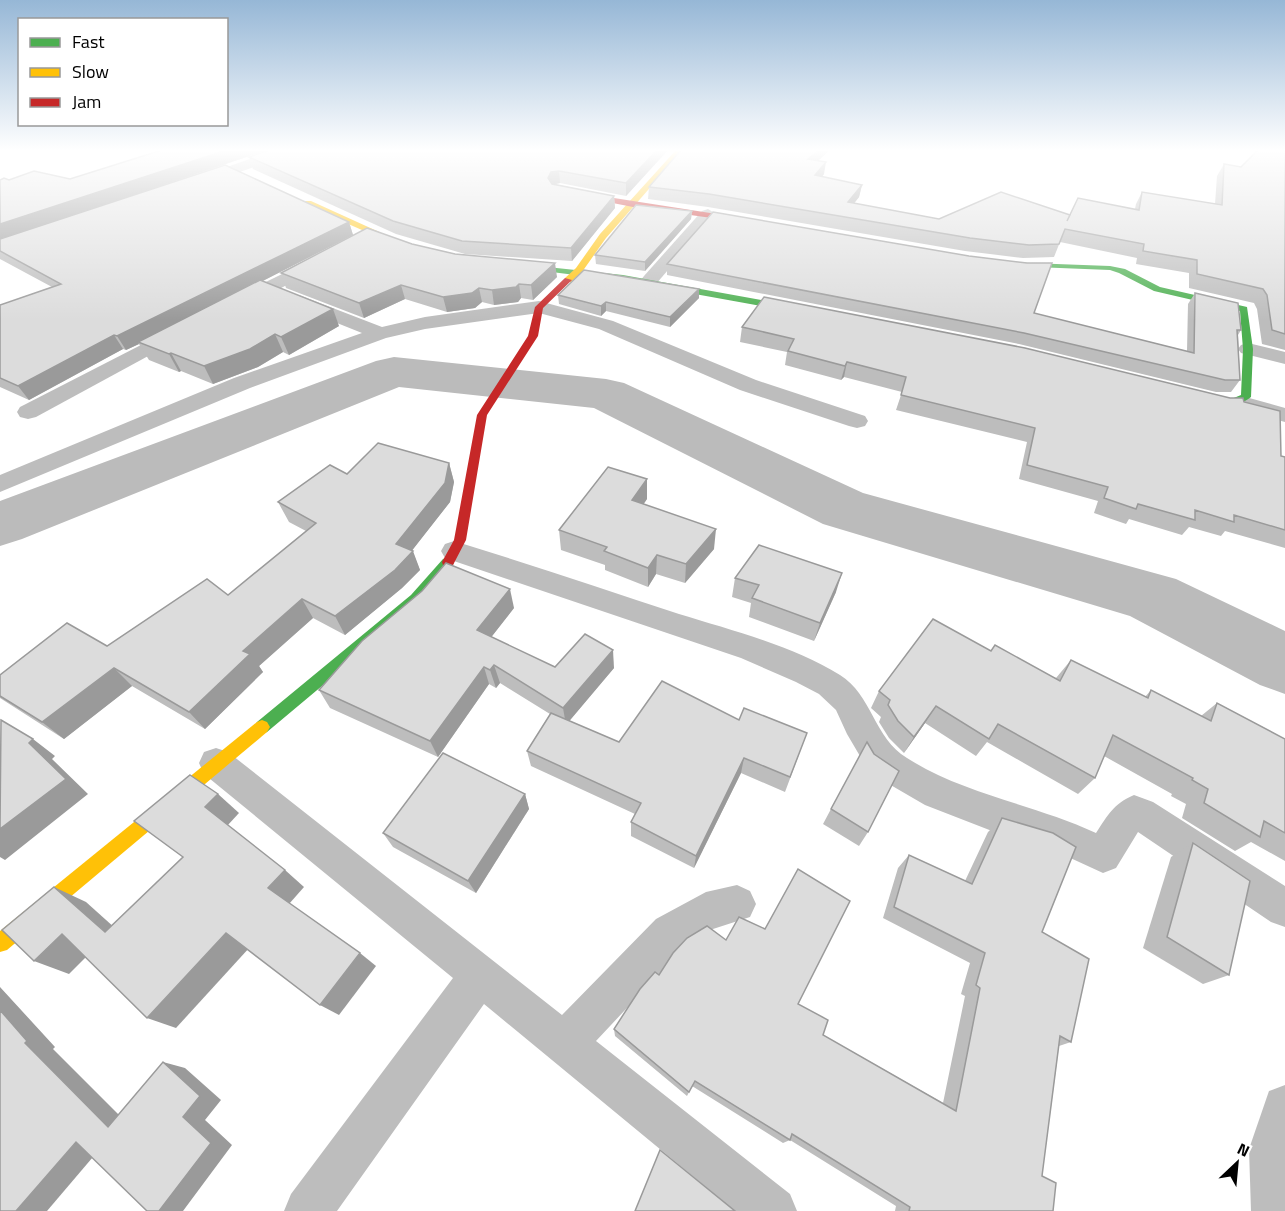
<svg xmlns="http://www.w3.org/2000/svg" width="1285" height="1211" viewBox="0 0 1285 1211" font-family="'Titillium Web',sans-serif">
<rect width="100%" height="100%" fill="#fff"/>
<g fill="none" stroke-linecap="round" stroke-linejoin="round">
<polygon fill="#bbb" fill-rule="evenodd" points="394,357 606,379 624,383 863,493 1176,579 1285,631 1285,694 1260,685 1130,616 823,524 594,408 399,387 22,539 0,546 0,501 376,361"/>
<g fill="#bdbdbd" fill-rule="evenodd">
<polygon points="275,150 296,150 294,153 203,185 193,185 191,182 193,179"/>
<polygon points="708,209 716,214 656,284 644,284 641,280 644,276 702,211"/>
<polygon points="317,257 323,258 326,262 323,266 245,307 231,307 229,303 231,299"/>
<polygon points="299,295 382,327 425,317 539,301 613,321 756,380 865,416 868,421 865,426 857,428 849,426 740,390 599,329 539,313 425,329 386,338 250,388 0,492 0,475 234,378 362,333 292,305 290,301 292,297"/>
<polygon points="178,326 185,328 188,332 185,336 36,417 28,419 20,417 17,412 20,407"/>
<polygon points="1248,343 1285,352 1285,364 1241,353 1238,349 1241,345"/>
<polygon points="1242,396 1285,408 1285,422 1234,408 1231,403 1234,398"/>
<path d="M454,541C529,564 604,589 679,614C731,630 793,646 840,675C872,695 874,738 907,758C965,795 1034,804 1096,833C1108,815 1113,804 1134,795L1153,802L1285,886V927L1271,922L1138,832L1116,868L1103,873L1053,850L992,831L925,805L882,780L867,768L847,734L836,710L819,694L796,682L741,658L445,558L441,551L445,544Z"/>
<polygon points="216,748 228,752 562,1015 656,919 706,892 737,885 750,891 756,904 750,917 713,929 684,947 596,1041 790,1194 797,1211 735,1211 484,1004 337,1211 284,1211 291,1194 453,978 204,774 199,763 204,752"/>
<polygon points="1285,1085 1285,1211 1251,1211 1249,1149 1269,1091"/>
</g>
<g fill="#4caf50" fill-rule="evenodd">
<path d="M1004,262L1110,266L1125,269L1160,287L1247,307L1253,349L1251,397C1238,408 1210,408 1196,398L1201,395L1229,400L1241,395L1243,349L1240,311L1154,291L1119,273L1110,270L1007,266L1003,264Z"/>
<polygon points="509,263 623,275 805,308 809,311 805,314 623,281 512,267 508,265"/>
<polygon points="448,557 454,562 453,565 421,603 267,732 262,734 257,732 254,727 257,722 411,595 443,559"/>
</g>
<g fill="#ffc107" fill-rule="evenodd">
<polygon points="676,150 683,150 606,238 582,272 571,282 565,282 565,278 576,268 600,234"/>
<polygon points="305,201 311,201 410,246 403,248 305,205"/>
<polygon points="262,720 267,722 270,727 267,732 7,950 0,952 0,931 257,722"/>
</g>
<g fill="#c62828" fill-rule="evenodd">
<polygon points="569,191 755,220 759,222 755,224 633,207 572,195 569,195"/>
<polygon points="565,278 572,280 543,308 538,336 487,415 466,540 453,565 443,565 442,562 454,540 477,415 528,336 535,307"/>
</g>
</g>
<g fill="#bdbdbd">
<polygon points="162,150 267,150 84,212 349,222 353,235 262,281 339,326 289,355 283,352 258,367 213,384 181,371 179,372 149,360 139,344 126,350 123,349 29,400 0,387 0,305 52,287 0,259 0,180 9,180 70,179"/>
<polygon points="668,150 626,196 560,183 554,184 614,196 615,208 572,261 465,254 396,234 253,169 249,157"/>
<polygon points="830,150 818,161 824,174 822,177 862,185 859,197 854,203 939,219 1070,215 1135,209 1136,204 1142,192 1215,204 1217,176 1224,164 1241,167 1285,150 1285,350 1262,344 1257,309 1254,303 1189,288 1189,273 1136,264 1137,258 1060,242 1054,257 1023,258 965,251 708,207 648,199 649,187"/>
<polygon points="692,211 691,219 645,271 596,264 595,255"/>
<polygon points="412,244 557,277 533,300 521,298 518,302 494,305 482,302 475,308 447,312 405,299 364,318 286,288 281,273"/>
<polygon points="969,256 1027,263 1034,313 1187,351 1188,304 1195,293 1241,330 1238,335 1240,380 1231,392 1216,392 1019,344 667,275 667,264"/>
<polygon points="558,295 699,298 670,327 606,311 601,316 559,304"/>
<polygon points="742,327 1244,402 1281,456 1285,457 1285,548 1225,531 1221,536 1189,527 1182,535 1129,519 1126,524 1094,513 1098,501 1019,479 1027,442 896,410 902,392 844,377 841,380 785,365 787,352 740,342"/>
<polygon points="449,463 454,482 450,502 412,550 420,570 402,588 345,635 313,618 259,666 263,672 205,729 132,686 64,739 0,698 0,675 107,646 228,595 306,531 289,522 278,502 347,474"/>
<polygon points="647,499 643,504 714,549 685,583 656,574 648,587 605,570 605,565 561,550 559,530"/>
<polygon points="735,578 836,592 814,641 749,617 751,603 732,597"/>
<polygon points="514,608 491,637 555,667 614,668 569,721 619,742 739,720 807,733 785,792 741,773 694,868 631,836 631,822 635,814 531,766 527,751 550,714 500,683 496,688 489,684 438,757 330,708 319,690"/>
<polygon points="991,651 1056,678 1071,660 1145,697 1151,690 1201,716 1217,703 1285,739 1285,861 1251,842 1235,851 1182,818 1186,804 1171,796 1172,794 1104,756 1095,778 1078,794 987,742 976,756 925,723 904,753 889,738 879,722 881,717 871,708 879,691"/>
<polygon points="525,794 529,809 476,893 393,847 383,833"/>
<polygon points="831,809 868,832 859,846 823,824"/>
<polygon points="1002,818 1042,932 1071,1042 1059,1046 1042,1176 1053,1211 895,1211 896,1206 790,1140 783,1143 692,1086 687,1096 615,1036 614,1029 659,975 798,1004 823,1035 943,1103 965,996 961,994 970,963 883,918 898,868 909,855 965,881 988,832"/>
<polygon points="1193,843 1229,975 1203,984 1143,948 1171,857"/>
</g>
<g fill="#9a9a9a">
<polygon points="227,150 267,150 0,240 0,224"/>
<polygon points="657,150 668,150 626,196 626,183"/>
<polygon points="819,150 830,150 806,171 808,159"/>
<polygon points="826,162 824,174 813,188 815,175"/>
<polygon points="559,171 560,183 552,185 548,178 551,172"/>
<polygon points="862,185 859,197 845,215 848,202"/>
<polygon points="614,196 615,208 572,261 571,248"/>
<polygon points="692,211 691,219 645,271 645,262"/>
<polygon points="349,222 353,235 141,343 138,342 139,344 126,350 117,336"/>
<polygon points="555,263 557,277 533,300 531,285"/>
<polygon points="519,284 521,298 518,302 494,305 492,290"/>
<polygon points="401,285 405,299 364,318 359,303"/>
<polygon points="479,288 482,302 475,308 447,312 443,297"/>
<polygon points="699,289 699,298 670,327 670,317"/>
<polygon points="606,302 606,311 601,316 601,306"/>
<polygon points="333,309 339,326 289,355 281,337"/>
<polygon points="275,334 283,352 258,367 213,384 204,366"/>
<polygon points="114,335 123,349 29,400 18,386"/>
<polygon points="171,353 181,371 179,372 169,354"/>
<polygon points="847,362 844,377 841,380 845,366"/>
<polygon points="449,463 454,482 450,502 407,557 413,551 420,570 402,588 345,635 335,616 396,544"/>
<polygon points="647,479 647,499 633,520 632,500"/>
<polygon points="716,529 714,549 685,583 686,564"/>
<polygon points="657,555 656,574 648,587 648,568"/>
<polygon points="842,573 836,592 814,641 820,623"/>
<polygon points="510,589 514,608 482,649 477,630"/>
<polygon points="302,599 313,618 259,666 263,672 205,729 189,712 243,651"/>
<polygon points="613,650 614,668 566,725 563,708"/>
<polygon points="494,665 500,683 496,688 490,670"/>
<polygon points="484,667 489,684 438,757 430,741"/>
<polygon points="114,668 132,686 64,739 42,722"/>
<polygon points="936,706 925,723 904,753 914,737"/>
<polygon points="33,739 55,756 52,759 88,794 5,860 0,857 0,829 29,743"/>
<polygon points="744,758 741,773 694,868 696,856"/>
<polygon points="218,794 239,813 227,826 205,807"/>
<polygon points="525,794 529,809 476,893 468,881"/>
<polygon points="285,870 304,887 289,904 268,888"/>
<polygon points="54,887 86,902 135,946 105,932"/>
<polygon points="226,933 250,947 176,1028 147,1018"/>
<polygon points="62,934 95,948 69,974 34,961"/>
<polygon points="360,953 376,966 339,1015 320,1005"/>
<polygon points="0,987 55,1047 53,1049 134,1130 108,1127 25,1043 0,1010"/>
<polygon points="163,1062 185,1068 221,1100 205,1120 232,1145 183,1211 159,1211 183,1117"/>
<polygon points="76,1142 104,1144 47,1211 16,1211"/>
</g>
<g fill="#dcdcdc" stroke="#9a9a9a" stroke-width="1.5">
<polygon points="162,150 227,150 0,224 0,180 4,178 9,180 34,171 70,179"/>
<polygon points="270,150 657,150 626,183 559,171 551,172 548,178 552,184 614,196 571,248 462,241 393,221 249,157"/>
<polygon points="681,150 819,150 808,159 826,162 815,175 862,185 848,202 939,219 1001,192 1070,215 1067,221 1078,198 1139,210 1142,192 1222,205 1224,164 1241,167 1258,150 1285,150 1285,334 1272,330 1267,295 1263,289 1197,274 1197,260 1143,251 1144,244 1065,229 1059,244 1029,245 970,238 709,194 649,187"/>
<polygon points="225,165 349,222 117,336 114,335 18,386 0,378 0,305 61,284 0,251 0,239"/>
<polygon points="636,205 692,211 645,262 595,255"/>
<polygon points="713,212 969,256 1027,263 1052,263 1034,313 1194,353 1195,293 1238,303 1241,330 1237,330 1240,380 1225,380 1024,333 667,264"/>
<polygon points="367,228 412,244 455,254 555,263 531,285 519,284 516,287 492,290 479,288 472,293 443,297 401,285 359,303 281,273"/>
<polygon points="584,270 699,289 670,317 606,302 601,306 558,295"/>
<polygon points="260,280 333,309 281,337 275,334 250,349 204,366 171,353 169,354 138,342"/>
<polygon points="764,297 1025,348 1230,398 1243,398 1244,402 1280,411 1281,456 1285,457 1285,530 1234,515 1234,522 1195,510 1195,520 1138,504 1136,509 1104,498 1108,487 1027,465 1035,428 901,395 906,377 847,362 845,366 788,351 794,339 742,327"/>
<polygon points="378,443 449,463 445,483 396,544 413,551 395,570 335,616 302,599 243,651 250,654 189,712 114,668 42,722 0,696 0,675 67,623 107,646 207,579 228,595 316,523 278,502 330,465 347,474"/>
<polygon points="608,467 647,479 632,500 716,529 686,564 657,555 648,568 604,551 607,547 559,530"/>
<polygon points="759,545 842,573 820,623 752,598 759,585 735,578"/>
<polygon points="446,563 510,589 477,630 555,667 585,634 613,650 563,708 494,665 490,670 484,667 430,741 319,690 362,641 422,591"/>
<polygon points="933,619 991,651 995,645 1060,681 1071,660 1148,698 1151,690 1211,721 1217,703 1285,739 1285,833 1264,821 1260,837 1204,803 1208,789 1192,780 1193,778 1113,735 1095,778 998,724 989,739 936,706 914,737 898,721 888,705 890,700 879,691"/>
<polygon points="662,681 739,720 744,708 807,733 790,777 744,758 696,856 631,822 641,803 527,751 551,713 619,742"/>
<polygon points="1,720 33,739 29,743 66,779 0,829"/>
<polygon points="867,742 874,754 899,771 868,832 831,809"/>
<polygon points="443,753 525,794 468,881 383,833"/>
<polygon points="190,775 218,794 205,807 285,870 268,888 360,953 320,1005 226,933 147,1018 62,934 34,961 2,930 54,887 105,932 183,857 134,821"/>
<polygon points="1002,818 1053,833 1076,847 1042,932 1089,959 1071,1042 1060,1036 1042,1176 1056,1183 1053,1211 909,1211 910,1207 792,1134 790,1140 695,1081 689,1092 614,1029 640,989 655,972 659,975 673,953 687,938 707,926 726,940 739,917 765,929 798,869 850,901 798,1004 828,1020 823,1035 956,1111 980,988 976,985 985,953 894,907 909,855 972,884"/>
<polygon points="1193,843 1250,881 1229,975 1167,937"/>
<polygon points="0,1010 27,1041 25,1043 108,1127 163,1062 200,1096 183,1117 211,1143 159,1211 147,1211 76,1142 16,1211 0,1211"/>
<polygon points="660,1150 735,1211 635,1211"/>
</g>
<linearGradient id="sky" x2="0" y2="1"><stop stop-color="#96b7d6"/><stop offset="0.47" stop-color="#fff"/><stop offset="1" stop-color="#fff" stop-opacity="0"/></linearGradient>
<rect width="1285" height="320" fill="url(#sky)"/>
<rect x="18" y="18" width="210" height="108" fill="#ffffff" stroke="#999999" stroke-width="1.5"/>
<rect x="30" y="38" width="30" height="9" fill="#4caf50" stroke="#999999" stroke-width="1.5"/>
<text x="72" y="48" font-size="18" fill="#000000">Fast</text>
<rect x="30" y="68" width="30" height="9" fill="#ffc107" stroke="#999999" stroke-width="1.5"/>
<text x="72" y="78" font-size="18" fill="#000000">Slow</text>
<rect x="30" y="98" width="30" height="9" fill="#c62828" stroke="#999999" stroke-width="1.5"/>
<text x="72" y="108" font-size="18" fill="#000000">Jam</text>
<g transform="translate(1237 1163) rotate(26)" stroke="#ffffff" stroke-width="4.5" paint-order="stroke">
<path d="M0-4.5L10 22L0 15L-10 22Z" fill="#000000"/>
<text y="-9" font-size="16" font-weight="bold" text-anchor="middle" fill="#000000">N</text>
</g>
</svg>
